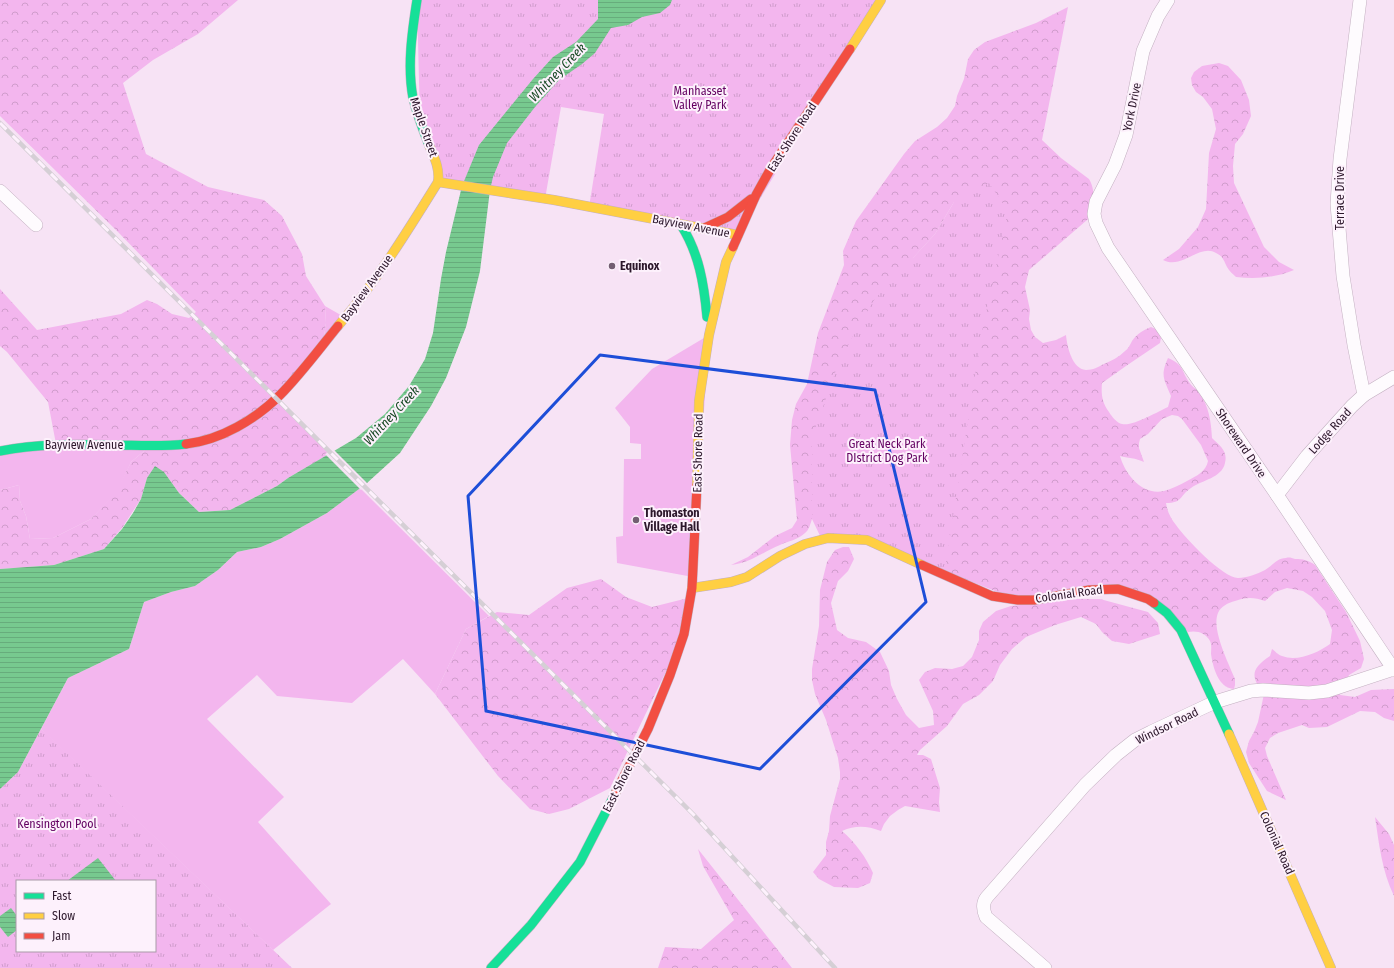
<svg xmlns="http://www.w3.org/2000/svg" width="1394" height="968" viewBox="0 0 1394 968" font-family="'Fira Sans Condensed',sans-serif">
<defs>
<pattern id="forest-crowns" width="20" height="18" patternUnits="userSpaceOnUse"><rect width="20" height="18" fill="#f3b6ee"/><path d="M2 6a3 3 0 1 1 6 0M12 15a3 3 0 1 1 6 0" fill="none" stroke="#d09ccc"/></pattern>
<pattern id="park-tufts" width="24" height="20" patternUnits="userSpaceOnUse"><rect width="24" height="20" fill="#f3b6ee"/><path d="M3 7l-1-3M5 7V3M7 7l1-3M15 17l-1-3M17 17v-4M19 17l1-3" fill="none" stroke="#d09ccc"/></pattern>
<pattern id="water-rules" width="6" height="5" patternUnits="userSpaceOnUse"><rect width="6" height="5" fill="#77c98f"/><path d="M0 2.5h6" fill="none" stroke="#67ac7c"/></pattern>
</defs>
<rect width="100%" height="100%" fill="#f7e3f5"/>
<g fill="#f3b6ee">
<polygon points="325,306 346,318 324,337 326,323"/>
<polygon points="709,335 693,577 617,563 616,537 623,536 624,459 641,459 641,444 630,443 630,427 615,408 652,369"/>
<polygon points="150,446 131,462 117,492 91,519 53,538 30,539 26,516 20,501 19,485 0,490 0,451"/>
<polygon points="360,488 489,616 466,629 435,694 403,659 352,703 277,696 257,675 207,719 284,797 258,822 331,904 273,950 41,729 68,678 129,649 144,602 171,592 195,586 218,570 237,552 261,547 280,539 327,513"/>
</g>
<g fill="url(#forest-crowns)" fill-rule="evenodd">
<polygon points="0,0 238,0 198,34 153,60 123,83 146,154 208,187 264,200 282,216 302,254 306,276 325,306 326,323 324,337 277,399 331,453 288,478 277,486 230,510 199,512 179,493 164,472 147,478 141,499 122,528 104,549 54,565 0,569 0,490 19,485 20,501 26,516 30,539 53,538 91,519 116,492 131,462 150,446 56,444 48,402 7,352 0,346 0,289 37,330 121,314 147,300 157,304 172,314 189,318 196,312 118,232 0,116"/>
<path d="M1068,7L1042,140L1061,158L1089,179C1095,188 1094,203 1094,214L1029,270L1025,287L1030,310L1029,319L1031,330L1035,337L1043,343L1056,340L1066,335C1067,346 1072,369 1086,370C1093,370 1098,367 1104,364C1111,361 1119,357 1125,351C1128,349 1130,345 1132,341C1137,334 1143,330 1151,327L1158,330L1161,338L1160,343L1126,366L1102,383C1101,394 1102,403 1109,412C1112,417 1117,423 1122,424C1132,427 1159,411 1168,407L1171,396C1164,379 1160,376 1168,358C1184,365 1181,370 1189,382C1192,387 1197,389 1200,394C1209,407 1211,421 1212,438C1220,446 1228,451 1225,463C1222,478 1202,480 1191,488C1179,496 1183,503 1166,503C1167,511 1171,519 1176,525C1185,538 1223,578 1238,578C1247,578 1257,574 1265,570C1272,566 1277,558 1286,558C1289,557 1292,558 1295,559C1303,559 1308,560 1315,565L1346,612L1360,641L1364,659L1361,668L1349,675L1340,695L1355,697L1371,690L1394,689V721L1384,718L1375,712L1360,711L1327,727L1309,728L1302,725L1278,733L1270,738L1265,748L1267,756L1286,800L1267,791L1249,763L1246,752L1249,741L1254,732L1258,722L1264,694C1250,676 1251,669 1270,656L1272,649C1275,651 1278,655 1282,656C1297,662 1318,653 1330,644L1332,630L1325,611L1312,597L1303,591L1287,588L1275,592L1265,601C1254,597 1246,597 1235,601C1228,603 1221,606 1218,613C1211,629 1229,664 1235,679V685L1234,689C1218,688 1213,667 1211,654C1211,650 1212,645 1210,641C1206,633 1197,630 1188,632L1132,592L1018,600L812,519C810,525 809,530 805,533C798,540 788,541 780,545C763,552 750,563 731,565L748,557L775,536L792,528L797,520L790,445L792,420L796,404L807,384L818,333L844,265L843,251L856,221L904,154L915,141L937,127L947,118L955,106L957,96L964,79L968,59L974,50L985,42L1036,23ZM954,202L893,482L913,258L935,234ZM1172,415L1178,416L1182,419L1201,445L1208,461C1206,472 1196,476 1187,481C1180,485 1171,489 1164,491C1142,496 1125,474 1120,456C1127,458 1136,458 1144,462L1139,448V443L1140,439L1148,434L1162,419Z"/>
<path d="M1219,63L1228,66L1241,80L1249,100L1251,116L1243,134L1235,144L1233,166L1234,183L1264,247L1279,262L1294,270C1275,278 1256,279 1236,277C1233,274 1229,271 1227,267C1224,261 1223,256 1216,253C1200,243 1182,270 1163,260L1179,249L1198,227L1206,209L1209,153L1216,129L1212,109L1203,97L1196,92L1192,85L1191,78L1194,72L1202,66Z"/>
<path d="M843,547H849L854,559L848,571L838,581L831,603L837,630L848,638L866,642L880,652L889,671L891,685L897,699L906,715L919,728L934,725L933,711L919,680L925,672L935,668L952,669L963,666L972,657L979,640V631L983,622L996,611L1011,606L1078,599H1100L1148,612L1158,623L1160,634L1129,644L1112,641L1102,632L1096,624L1081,617L1055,625L1026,637L1012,649L1000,665L993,681L979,695L963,704L947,726L920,750L917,755H923L931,759L940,788L939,802L940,812L905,806L898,810L890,816L884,824L881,831C867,826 856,825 842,831C855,842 866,857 873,873L870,883L858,888L834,887L819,879L813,872L826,855V842L829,831L830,816L840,779V772L838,758L826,720L815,694L812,680V669L819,626L820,590L827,562L835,550Z"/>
<polygon points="601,579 626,597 652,607 692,597 684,634 610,788 569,809 549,814 530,809 498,776 435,694 466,629 497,612 529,615 567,588"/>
<path d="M1375,817L1389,834L1394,845V896C1382,871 1379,844 1375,817Z"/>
<polygon points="698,849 792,968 658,968 665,947 701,949 734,920 703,866"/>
</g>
<g fill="url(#park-tufts)" fill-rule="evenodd">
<polygon points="417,0 881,0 738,235 589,207 604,114 561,107 545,199 438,182 420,122"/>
<polygon points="989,183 1008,211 981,336 944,575 867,540 822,540 812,519 812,438 841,356 874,300 935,234 954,202"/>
<path d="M41,729L48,735L292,968H0V789L18,772ZM17,881H155V951H17Z"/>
</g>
<g fill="url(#water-rules)">
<polygon points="598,0 672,0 670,5 660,13 642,17 628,25 611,28 595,53 582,64 559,80 535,107 507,143 493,177 490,190 480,271 466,327 446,378 431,406 400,453 367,483 327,513 280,539 261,547 237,552 218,570 195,586 171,592 144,602 129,649 68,678 18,772 0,789 0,569 54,565 104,549 122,529 133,513 141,499 147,478 155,466 164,472 179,493 199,512 230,510 277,486 288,478 356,438 385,414 409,386 425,359 433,333 441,279 446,252 462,186 479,145 533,79 553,57 576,42 598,19"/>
<polygon points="98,858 116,881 67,881"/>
<polygon points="11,908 17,916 17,930 8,937 0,927 0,916"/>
</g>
<polygon fill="#f7e3f5" points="333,449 368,484 361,490 325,454"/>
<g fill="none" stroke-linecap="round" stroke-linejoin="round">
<defs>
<g id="street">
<polyline points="1168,0 1158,16 1143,51 1126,135 1115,165 1096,202 1094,214 1096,223 1108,248 1277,495 1394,670"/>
<polyline points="1360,0 1340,159 1337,204 1343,276 1354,345 1364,395"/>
<polyline points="0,191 36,225"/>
<polyline points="1277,495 1307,456 1352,406 1364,395 1394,377"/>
<path d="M1045,968L986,917C983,910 982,903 987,897L1085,785L1116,755L1135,740L1151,732L1215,702L1251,691L1263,690L1309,693L1327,691L1394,669"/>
</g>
<g id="fast">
<path d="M417,0C412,32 407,66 413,98C417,114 423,130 429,145"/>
<path d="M681,225C699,253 704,284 707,317"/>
<path d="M0,451C37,444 73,444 110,445C135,445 161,447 186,444"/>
<polyline points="1154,603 1167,613 1181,630 1229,734"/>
<polyline points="491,968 531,925 580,862 616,792"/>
</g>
<g id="slow">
<polyline points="850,49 881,0"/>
<polyline points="438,182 554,200 738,235"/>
<path d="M338,326C376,282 407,232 438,182C440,168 434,157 429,145"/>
<polyline points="697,485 699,401 709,335 726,262 733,247"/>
<polyline points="692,588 731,582 747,577 780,556 805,544 828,538 867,540 922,565"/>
<polyline points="1229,734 1331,968"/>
</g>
<g id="jam">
<polyline points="702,229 728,217 751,199"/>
<polyline points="733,247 756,195 771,168 850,49"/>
<path d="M186,444C221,440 256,419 280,395C300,375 320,348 338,326"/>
<polyline points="922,565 992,596 1018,600 1034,600 1089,590 1118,589 1148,599 1154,603"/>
<polyline points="616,792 648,729 670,675 684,634 692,588 697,485"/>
</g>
</defs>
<use href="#street" stroke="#c3b0c1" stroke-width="14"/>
<use href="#fast" stroke="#c3b0c1" stroke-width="10"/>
<use href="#slow" stroke="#c3b0c1" stroke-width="10"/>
<use href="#jam" stroke="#c3b0c1" stroke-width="10"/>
<use href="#street" stroke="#fefbfe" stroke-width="13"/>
<use href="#fast" stroke="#16e098" stroke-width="9"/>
<use href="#slow" stroke="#ffcf43" stroke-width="9"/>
<use href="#jam" stroke="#f24e42" stroke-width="9"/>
<defs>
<polyline id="rail" points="0,123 693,814 835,968"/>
</defs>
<use href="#rail" stroke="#d5cfd5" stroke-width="4.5"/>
<use href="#rail" stroke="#fdf1fc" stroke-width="3" stroke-dasharray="9" stroke-linecap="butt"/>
</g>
<path fill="none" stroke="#1d4ed8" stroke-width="3" stroke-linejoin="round" d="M600,355L875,390L926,602L760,769L486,711L468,496Z"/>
<g fill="#735e72" stroke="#fdf1fc" stroke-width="1.5">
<circle cx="612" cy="266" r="4"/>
<circle cx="636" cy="520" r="4"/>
</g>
<g text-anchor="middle" stroke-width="4" stroke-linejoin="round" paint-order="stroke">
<g font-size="12" fill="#630061" stroke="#fdf1fc">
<text x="700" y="95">Manhasset<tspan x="700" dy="14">Valley Park</tspan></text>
<text x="887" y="448">Great Neck Park<tspan x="887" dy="14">DIstrict Dog Park</tspan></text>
<text x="57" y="828">Kensington Pool</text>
</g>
<g font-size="12" fill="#2c172b" stroke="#fdf1fc">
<text transform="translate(1132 107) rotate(-78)" y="4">York Drive</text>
<text transform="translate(424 127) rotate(71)" y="4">Maple Street</text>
<text transform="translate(792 137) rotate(-57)" y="4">East Shore Road</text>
<text transform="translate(1340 198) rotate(-90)" y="4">Terrace Drive</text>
<text transform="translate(691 226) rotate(11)" y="4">Bayview Avenue</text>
<text transform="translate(367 288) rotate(-54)" y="4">Bayview Avenue</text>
<text transform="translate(1330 431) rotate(-48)" y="4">Lodge Road</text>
<text transform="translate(1241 443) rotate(56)" y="4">Shoreward Drive</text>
<text x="84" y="449">Bayview Avenue</text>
<text transform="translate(698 453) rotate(-89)" y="4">East Shore Road</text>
<text transform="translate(1069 594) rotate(-8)" y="4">Colonial Road</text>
<text transform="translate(1167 726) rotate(-26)" y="4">Windsor Road</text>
<text transform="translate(624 776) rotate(-63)" y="4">East Shore Road</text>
<text transform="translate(1277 843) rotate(66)" y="4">Colonial Road</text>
</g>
<g font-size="12" font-weight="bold" fill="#2c172b" stroke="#fdf1fc" text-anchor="start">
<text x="620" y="270">Equinox</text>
<text x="644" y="517">Thomaston<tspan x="644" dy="14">Village Hall</tspan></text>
</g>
<g font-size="13" font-style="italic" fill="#194925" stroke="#fdf1fc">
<text transform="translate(557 72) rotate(-46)" y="5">Whitney Creek</text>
<text transform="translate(391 415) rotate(-47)" y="5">Whitney Creek</text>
</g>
</g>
<rect x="16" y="880" width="140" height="72" fill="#fdf1fc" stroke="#a99aa8"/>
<rect x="24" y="893" width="20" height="6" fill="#16e098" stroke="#a99aa8"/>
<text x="52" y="900" font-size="12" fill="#2c172b">Fast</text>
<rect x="24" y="913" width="20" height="6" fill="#ffcf43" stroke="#a99aa8"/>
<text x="52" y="920" font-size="12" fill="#2c172b">Slow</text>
<rect x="24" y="933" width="20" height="6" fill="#f24e42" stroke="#a99aa8"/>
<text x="52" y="940" font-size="12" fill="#2c172b">Jam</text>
</svg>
